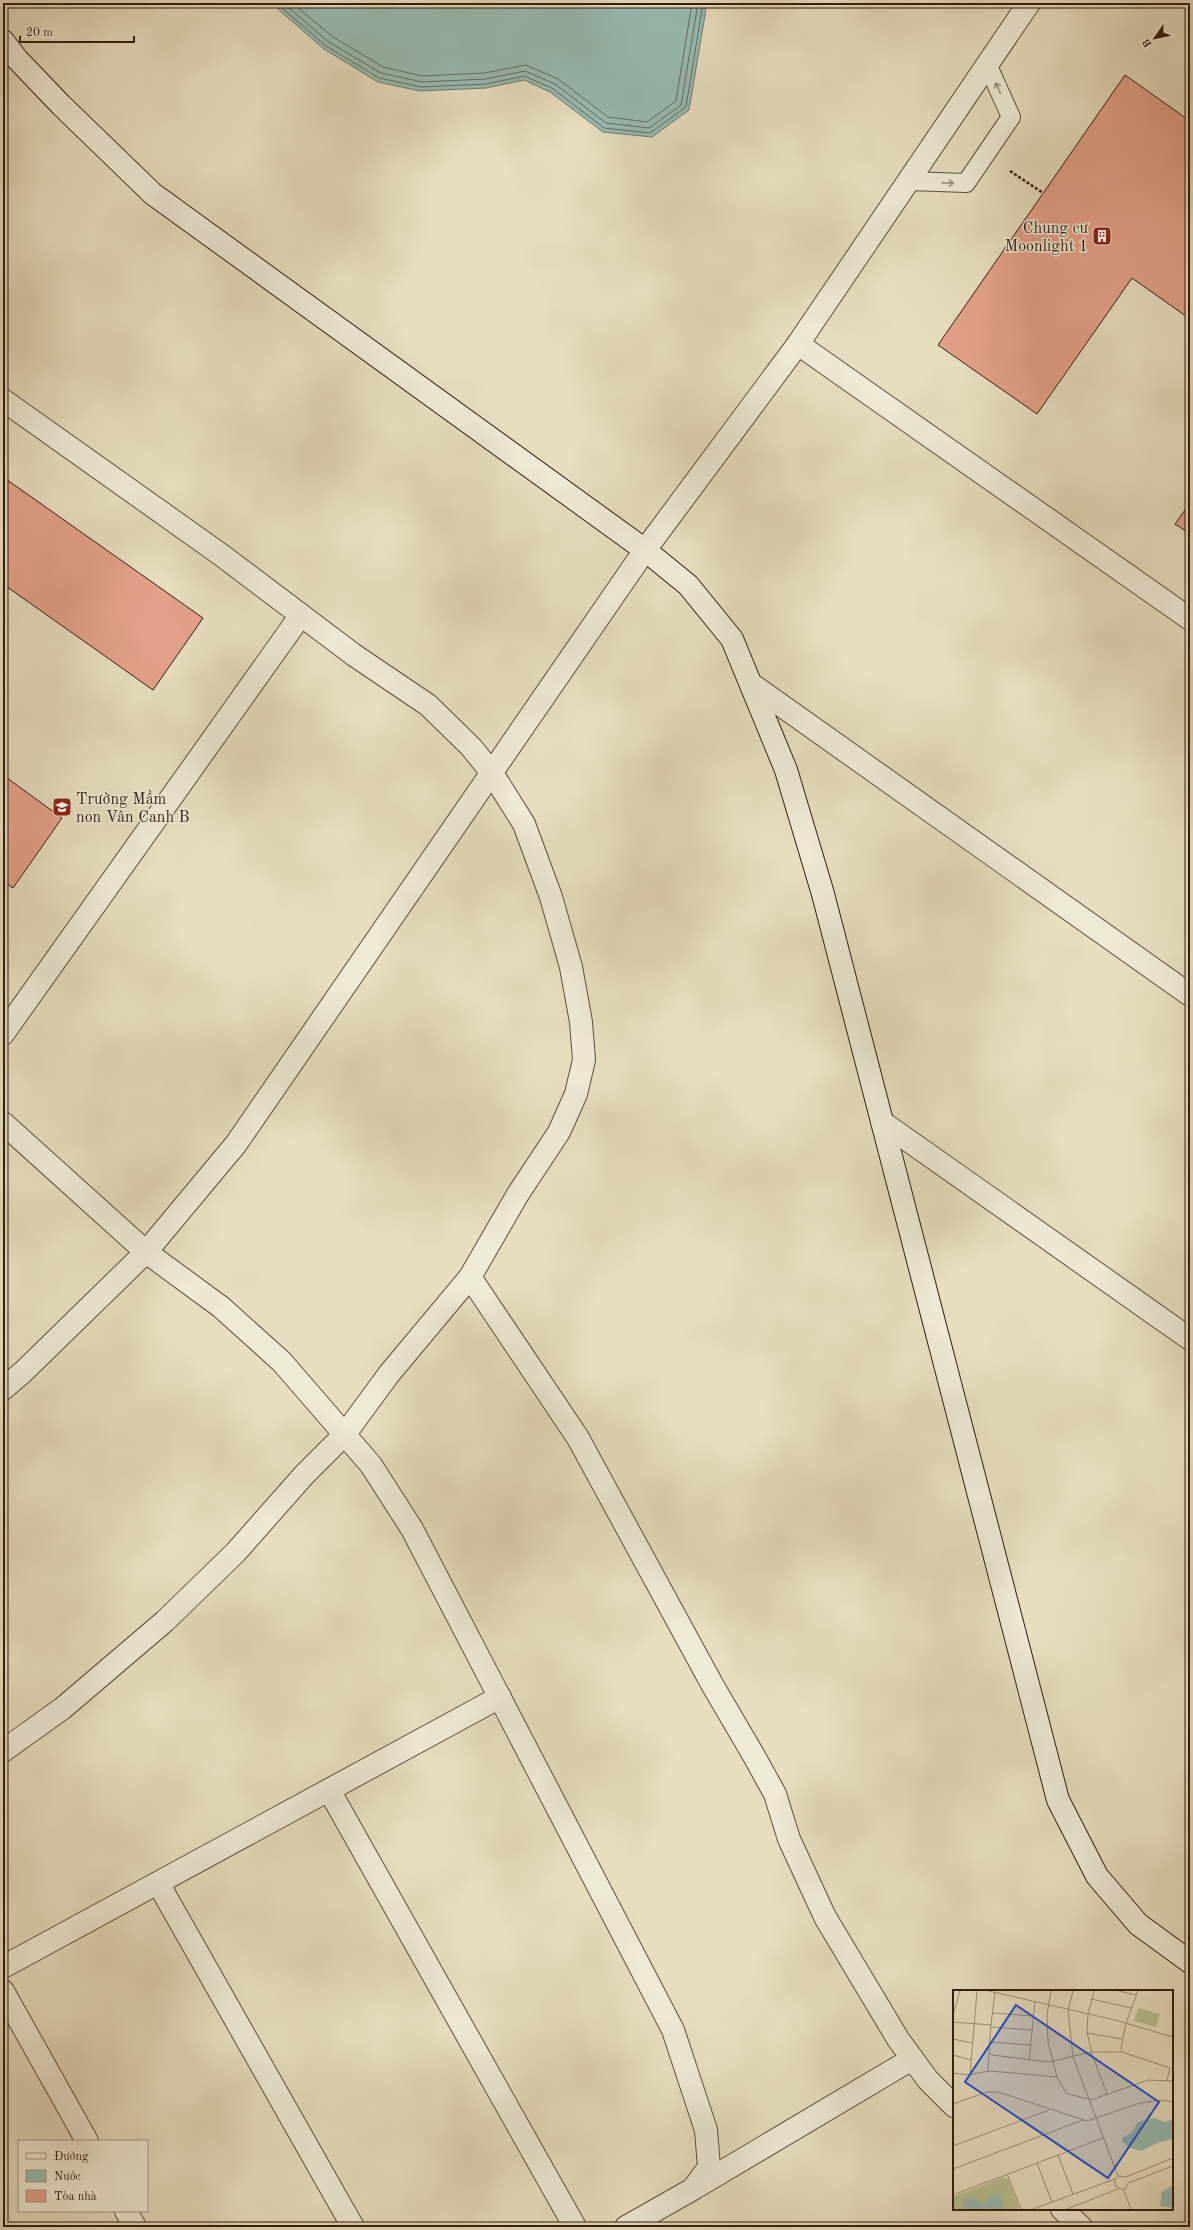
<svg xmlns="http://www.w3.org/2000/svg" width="1193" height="2230" viewBox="0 0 1193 2230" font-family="'Old Standard TT',serif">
<rect width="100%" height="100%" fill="#e7dec0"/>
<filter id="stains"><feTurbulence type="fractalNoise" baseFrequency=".005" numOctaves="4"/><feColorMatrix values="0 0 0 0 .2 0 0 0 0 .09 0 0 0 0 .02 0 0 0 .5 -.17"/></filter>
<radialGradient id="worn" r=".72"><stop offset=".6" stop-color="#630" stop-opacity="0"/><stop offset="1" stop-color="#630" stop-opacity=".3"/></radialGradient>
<polygon fill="#97bcb2" stroke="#6e7c72" points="271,3 707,3 689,110 652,137 603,132 550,92 524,80 486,88 420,91 378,82 324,49"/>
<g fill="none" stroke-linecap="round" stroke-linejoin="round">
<g stroke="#646c62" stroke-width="1">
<polyline points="276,3 326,46 379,78 421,87 486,84 524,76 552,88 604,128 650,133 686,107 703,3"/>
<polyline points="283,3 329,42 381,73 422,82 485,79 525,71 555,84 606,123 649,128 681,105 698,3"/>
<polyline points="292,3 333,37 383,67 422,76 484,73 526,65 558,79 608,117 647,122 676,101 692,3"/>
</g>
</g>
<g fill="#e4a189" stroke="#311b12">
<polygon points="1125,75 1190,121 1190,319 1132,278 1037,414 938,345"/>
<polygon points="3,477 203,618 153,690 3,584"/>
<polygon points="1190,503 1190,534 1175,524"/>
<polygon points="3,775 62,818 13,888 3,881"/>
</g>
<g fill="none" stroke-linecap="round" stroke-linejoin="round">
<defs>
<polyline id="lane" points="909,181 966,183 1011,117 988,66"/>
<g id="street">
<polyline points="798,344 1190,619"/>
<polyline points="3,400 220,554 354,655 428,705 471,747 492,773 524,824 551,897 571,967 581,1022 584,1060 576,1094 559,1132 518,1194 470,1277 389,1374 345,1434 304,1475 236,1552 165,1621 63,1708 3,1751"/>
<polyline points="751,684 1190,995"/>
<polyline points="3,1034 301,615"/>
<polyline points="882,1122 1190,1339"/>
<polyline points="3,1123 146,1252 221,1307 282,1362 371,1465 412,1529 673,2030 706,2130 709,2167 693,2189 626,2227"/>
<polyline points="470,1277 578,1438 713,1686 754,1756 775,1794 789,1839 825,1917 898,2039 928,2080 954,2106"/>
<polyline points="3,1389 23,1372 146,1252 236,1144 645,550 798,344 1029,3"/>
<polyline points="329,1790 575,2227"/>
<polyline points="158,1883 353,2227"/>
<polyline points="3,1967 500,1697"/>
<polyline points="3,1991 87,2141"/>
<polyline points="698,2186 912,2059"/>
<polyline points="1062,2209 1081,2227"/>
<polyline points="126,2211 135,2227"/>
</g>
<polyline id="secondary" points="3,41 17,59 61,105 153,194 645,550 688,585 732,639 786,770 823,894 1058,1800 1097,1876 1138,1924 1190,1962"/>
</defs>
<use href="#lane" stroke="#5e4c3e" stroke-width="20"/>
<use href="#street" stroke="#5e4c3e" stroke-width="24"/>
<use href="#secondary" stroke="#311b12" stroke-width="24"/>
<polyline stroke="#311b12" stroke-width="2.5" stroke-dasharray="3 2" stroke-linecap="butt" points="1010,171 1043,193"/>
<use href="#lane" stroke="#efead6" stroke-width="18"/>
<use href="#street" stroke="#efead6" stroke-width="22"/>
<use href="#secondary" stroke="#efead6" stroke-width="22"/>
</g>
<defs><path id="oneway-shaft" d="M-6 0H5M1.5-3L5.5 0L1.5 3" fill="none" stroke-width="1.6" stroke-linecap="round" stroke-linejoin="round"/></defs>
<g stroke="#9a8d7e">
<use href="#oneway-shaft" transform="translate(998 88) rotate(-114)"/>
<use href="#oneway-shaft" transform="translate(948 183) rotate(2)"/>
</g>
<defs>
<symbol id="building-square" viewBox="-11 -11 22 22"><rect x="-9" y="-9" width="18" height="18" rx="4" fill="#8f2418" stroke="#efead6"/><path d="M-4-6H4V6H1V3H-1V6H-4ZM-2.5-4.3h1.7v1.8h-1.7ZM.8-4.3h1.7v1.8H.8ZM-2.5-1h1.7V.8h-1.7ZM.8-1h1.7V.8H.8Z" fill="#fff"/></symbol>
<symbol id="school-square" viewBox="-11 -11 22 22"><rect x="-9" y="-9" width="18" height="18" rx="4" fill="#8f2418" stroke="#efead6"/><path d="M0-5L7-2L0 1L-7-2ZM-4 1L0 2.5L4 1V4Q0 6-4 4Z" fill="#fff"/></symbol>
</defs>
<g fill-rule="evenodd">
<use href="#building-square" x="1091" y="225" width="22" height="22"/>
<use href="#school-square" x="51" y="796" width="22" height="22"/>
</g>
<g text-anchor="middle" stroke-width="3" stroke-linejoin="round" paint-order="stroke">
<g font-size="16" fill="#311b12" stroke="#efead6" text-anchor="end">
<text x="1088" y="233">Chung cư<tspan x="1088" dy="18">Moonlight 1</tspan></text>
<text x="76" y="804" text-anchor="start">Trường Mầm<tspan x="76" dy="18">non Vân Canh B</tspan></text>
</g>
</g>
<g transform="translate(953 1990)">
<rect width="220" height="220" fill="#e7dec0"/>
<path d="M185,18L207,24L203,37L181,31ZM51,187L55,189L66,217L64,219H0V207Z" fill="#b8c191"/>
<path d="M202,128L212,132L220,129V149L204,153L189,161L177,158L169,151V148L179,142L185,132ZM220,195V218L207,216L209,202ZM42,204H46L51,214L50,219H10L9,211L18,208L34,213L38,205Z" fill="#97bcb2"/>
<path fill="none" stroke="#9e907a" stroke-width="1" d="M36,1L162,30L220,47M98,1L94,25L95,52L104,87L113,103L138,110L195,90L220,91M120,1L115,20L120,67L165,186M141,1L135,24L134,42L139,64L154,104M166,1L183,5M138,9L178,18M40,23L80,26M0,25L7,1M0,32L38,35L42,2M38,35L36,62L39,65L96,72L138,62H169L217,78L214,90M38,37L79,40M134,43L169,49M0,49L19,53M37,52L77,55M169,62L168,58L173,33L185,1M0,65L18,70M76,70L82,11M35,81L36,63M0,83L14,85L37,81L104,87M17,85L24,1M0,114L34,102H45L134,131L187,113L207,110L220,112M0,156L96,120M105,165L120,204M220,168L173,187L166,186L162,189V195L167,199H172L175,193L220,176M84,173L99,212M0,179L130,130M54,184L68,219M170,199L178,219M0,205L150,148M80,219L162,189M114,219L165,199"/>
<path fill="#1d4ed8" fill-opacity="0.15" stroke="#1d4ed8" stroke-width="2" d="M63,15L206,112L155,188L12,92Z"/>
<rect width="220" height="220" fill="none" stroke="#311b12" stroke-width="2"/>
</g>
<rect width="1193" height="2230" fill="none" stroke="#e7dec0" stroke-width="16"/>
<rect x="4" y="4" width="1185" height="2222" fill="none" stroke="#311b12" stroke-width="2"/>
<rect x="8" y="8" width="1177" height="2214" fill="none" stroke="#311b12"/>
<rect x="18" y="2140" width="130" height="72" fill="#efead6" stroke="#a39788"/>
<rect x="26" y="2153" width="20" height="6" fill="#efead6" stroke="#a39788"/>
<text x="54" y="2160" font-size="12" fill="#311b12">Đường</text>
<rect x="26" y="2170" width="20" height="12" fill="#97bcb2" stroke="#a39788"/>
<text x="54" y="2180" font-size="12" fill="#311b12">Nước</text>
<rect x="26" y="2190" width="20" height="12" fill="#e4a189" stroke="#a39788"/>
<text x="54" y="2200" font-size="12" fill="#311b12">Tòa nhà</text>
<g transform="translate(1155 38) rotate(236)" stroke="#efead6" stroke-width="3" paint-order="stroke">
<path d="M0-3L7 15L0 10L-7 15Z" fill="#311b12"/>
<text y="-6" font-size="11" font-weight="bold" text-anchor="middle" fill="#311b12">B</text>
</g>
<path d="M20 36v6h114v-6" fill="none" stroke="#311b12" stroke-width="2"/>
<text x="26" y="36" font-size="12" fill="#311b12" stroke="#efead6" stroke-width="3" paint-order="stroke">20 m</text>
<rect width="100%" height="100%" filter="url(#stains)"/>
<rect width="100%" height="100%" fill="url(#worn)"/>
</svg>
